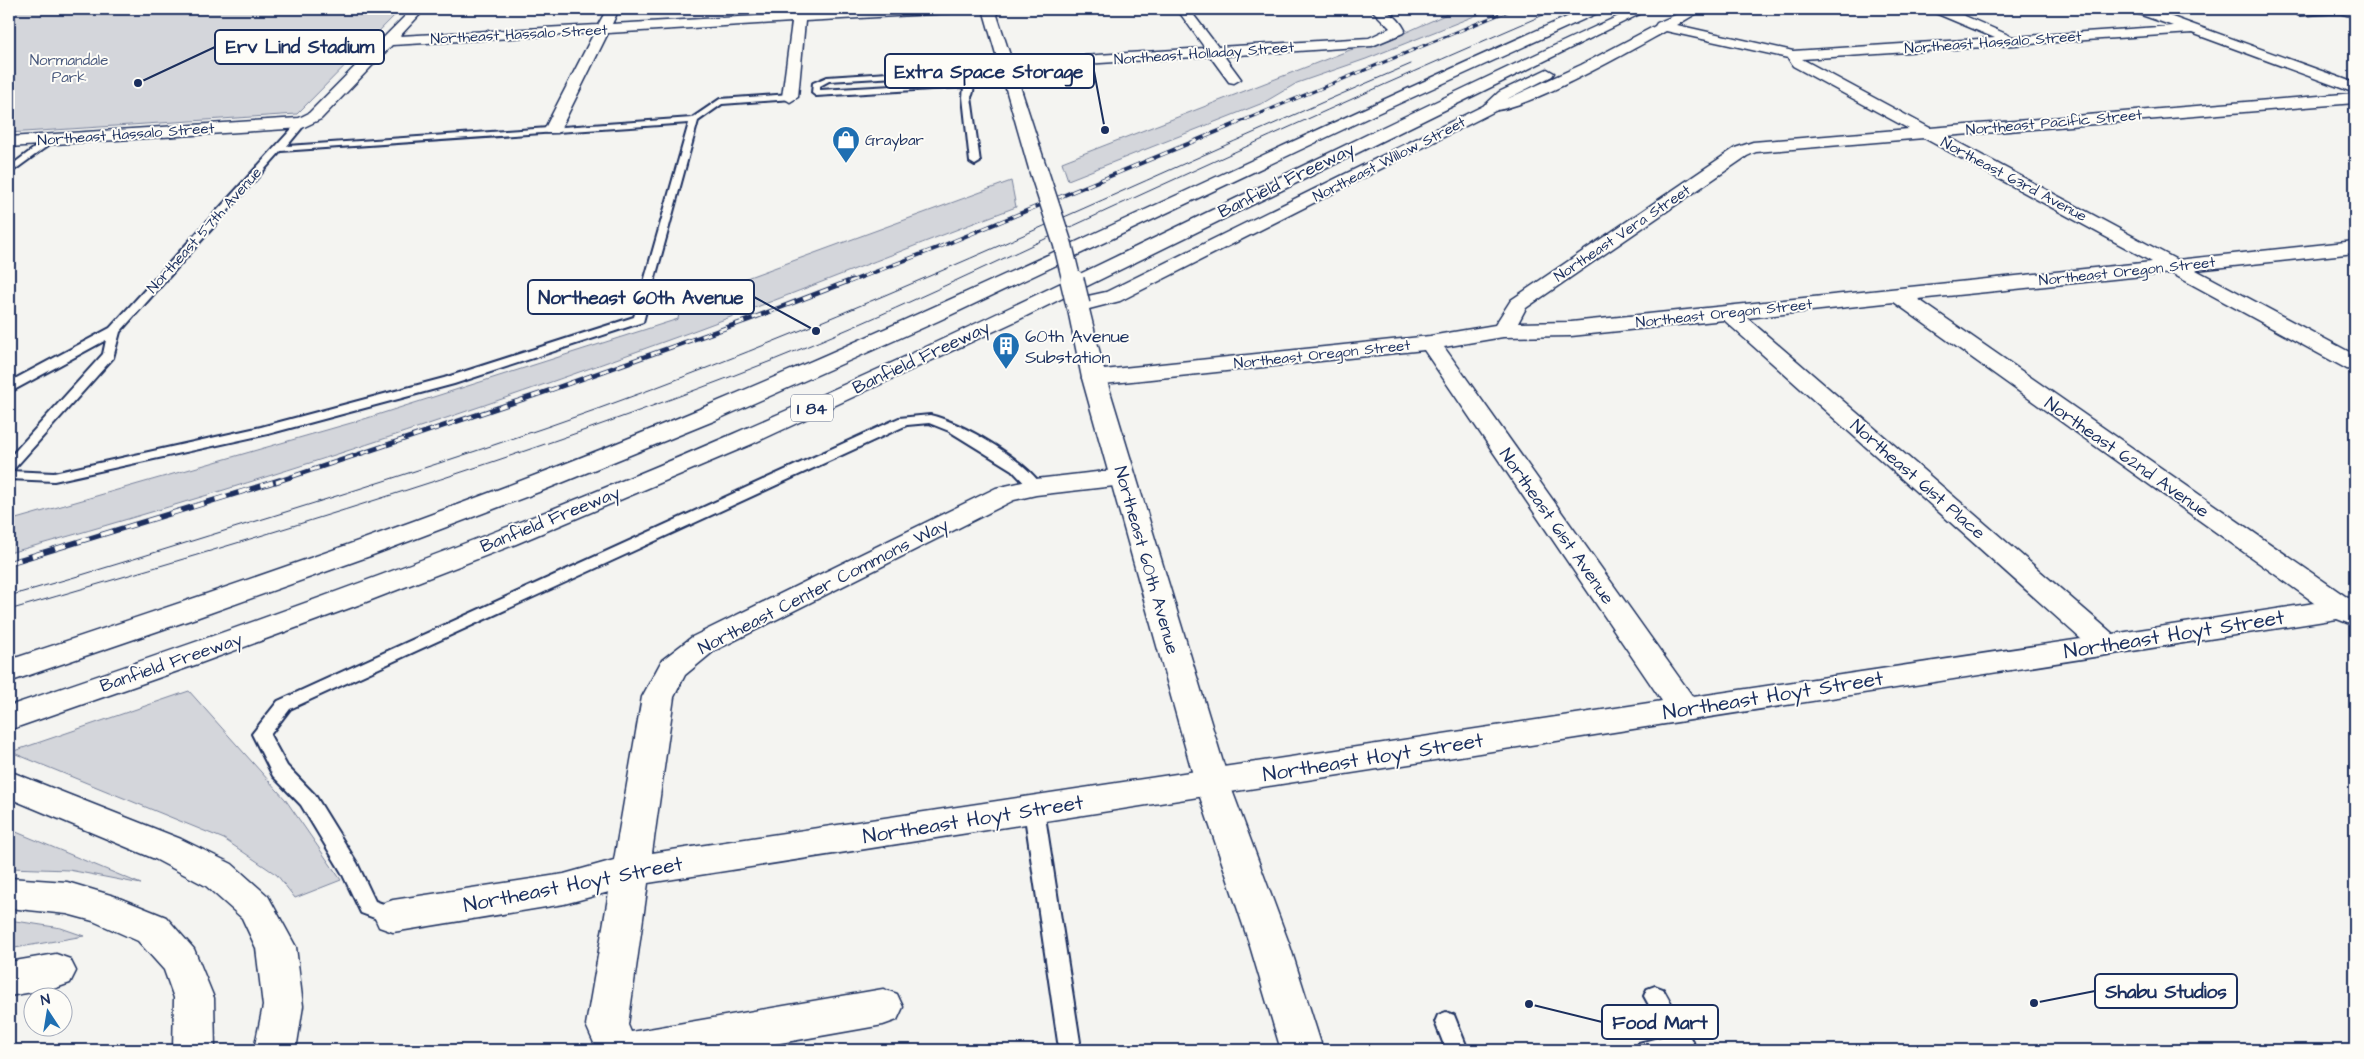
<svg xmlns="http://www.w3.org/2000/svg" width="2364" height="1059" viewBox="0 0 2364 1059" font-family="'Architects Daughter',sans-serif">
<rect width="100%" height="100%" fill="#f4f4f1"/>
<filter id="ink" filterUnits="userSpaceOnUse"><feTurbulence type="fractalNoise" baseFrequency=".02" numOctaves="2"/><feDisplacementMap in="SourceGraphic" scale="10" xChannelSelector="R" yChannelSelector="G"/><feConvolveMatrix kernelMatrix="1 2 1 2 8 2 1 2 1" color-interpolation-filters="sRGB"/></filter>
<g filter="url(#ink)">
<g fill="#d4d6db" stroke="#78829c">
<polygon points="9,9 401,9 297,114 9,133"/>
<polygon points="1458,9 1492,9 1366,59 1297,83 1263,103 1068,180 1062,162 1350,50 1389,40"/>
<path d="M1011,181L1016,207C891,254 767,305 641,350C433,425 222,494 9,553V521L358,421L678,319L681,302Z"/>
<polygon points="189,691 285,799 341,880 295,898 277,875 224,839 11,752"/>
<polygon points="9,829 141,884 69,870 9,868"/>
<polygon points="9,920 61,928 84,936 9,949"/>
</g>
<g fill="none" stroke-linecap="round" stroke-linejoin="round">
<defs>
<g id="lane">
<polygon points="2332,9 2349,10 2345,12 2299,15 2295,13 2299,11"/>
<path d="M965,68L975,73L1009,71L1013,73L1009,75L976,78C972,85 975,91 971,97L980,162L975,165L970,162L963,97L964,87L816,96L812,93L813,83L827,77ZM963,73L969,77L965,82L820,90V86L829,81Z"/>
<polygon points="790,94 793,95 793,99 722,104 698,121 643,322 454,384 268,434 54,481 9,479 9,471 54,473 261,427 444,378 634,317 689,123 281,151 120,332 113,358 14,469 9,470 9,458 103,354 106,340 14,390 9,391 9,382 110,328 299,121 306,123 287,146 692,118 720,99"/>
<polygon points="49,137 57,139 9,174 9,167"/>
<path d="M930,415C963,423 1024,459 1043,487L1041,490H1031L1012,470L949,431L929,423L907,425L290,709L270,735L287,766L315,795L357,863L375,901L400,910L403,916L400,922L393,925L361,913L342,873L301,805L273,776L252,734L278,701L899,418Z"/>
<polygon points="1034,803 1041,805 1044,810 1080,1042 1075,1050 1061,1049 1058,1042 1024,810 1027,805"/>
<polygon points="1655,986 1663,989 1697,1050 1636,1050 1639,1043 1666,1036 1644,996 1647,989"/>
<polygon points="1446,1012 1454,1015 1468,1050 1446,1050 1435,1022 1438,1015"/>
</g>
<g id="street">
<polygon points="412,9 425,9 400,36 598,25 607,9 619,9 612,24 793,14 794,9 806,9 806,13 886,9 956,9 950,13 805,21 798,97 790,102 782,97 792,22 608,33 560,130 558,133 546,133 544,130 594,33 392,45 321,119 302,128 9,147 9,137 299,118 309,113"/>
<path d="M1177,9H1189L1218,47L1369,38L1390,28L1371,9C1387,9 1397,15 1405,30L1403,33L1372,46L1224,56L1241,79L1234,83L1229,82L1210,56L1007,69L1000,65L1007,61L1205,48Z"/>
<path d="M1689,9H1704L1677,25L1793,51L1995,38L1933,12L1932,9H1949L2013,37L2173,26L2133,12L2132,9H2150L2355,83V93L2192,33L1802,59L1930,128L2355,93V103L1946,136L2177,260L2355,241V253L2196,270L2355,355V371L2347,369L2171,273L1918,299L2348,598L2355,597V622L2350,624L2337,619L648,883L628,1025L631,1032L883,989L897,994L903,1007L897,1020L883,1025L741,1050H597L586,1025L609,892L564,904L393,932L379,927L374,916L379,905L393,900L564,874L614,860L642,697L662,660L692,637L996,488L1036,479L1123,469L1132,471L1136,477L1132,483L1123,485L1036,495L1014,500L714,651L685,675L674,697L652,853L1662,701L1424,350L1094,385L1086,383L1082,378L1086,373L1094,371L1430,336L1495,325L1511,300L1735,148L1753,142L1909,129L1793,66L1788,58L1666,31C1635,48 1514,118 1485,110L1483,107L1485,104L1505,100L1581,65L1655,26L1657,23ZM1924,138L2152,262L1571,322L1518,323L1526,308L1747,156L1756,152ZM1894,302L2315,603L2113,634L1747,318ZM1724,320L2081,639L1693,697L1444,347L1503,337L1571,336Z"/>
<polygon points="2334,9 2355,9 2355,17 2335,12"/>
<polygon points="56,954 70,959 76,971 70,983 56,988 9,996 9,962"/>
</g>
<g id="secondary">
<polygon points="983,9 995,9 1047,169 1044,173 1032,173 1029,169"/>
<polygon points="1491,102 1497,104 1499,107 1497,110 1120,301 1089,309 1106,378 1229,782 1290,946 1323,1050 1281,1050 1250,946 1195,782 1082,378 1067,305 1070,300 1106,292"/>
</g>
<g id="highway">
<path d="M1585,9H1601L1600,12L1378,113L938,321L716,420L544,490L370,556L196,618L9,682V660C242,583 475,504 702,408C1000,283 1289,139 1585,9Z"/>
<path d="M1634,9H1650L1016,321L752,444L516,544L366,602L198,664L9,730V706C253,624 496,537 733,434C1038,302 1332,146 1634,9Z"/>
<polygon points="1547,69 1554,73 1552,76 1509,98 1497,110 1485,110 1483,107 1499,92"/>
<polygon points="9,771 181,839 232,864 268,896 296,947 303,1006 296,1050 254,1050 263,1006 256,948 242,918 206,886 155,859 9,798"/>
<polygon points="9,878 67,882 114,896 166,917 194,949 214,998 215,1050 173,1050 174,998 164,970 138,941 93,921 67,914 9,908"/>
</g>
</defs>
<use href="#lane" stroke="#1b2f5e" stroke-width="4"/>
<use href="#street" stroke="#1b2f5e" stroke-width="3"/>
<use href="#secondary" stroke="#1b2f5e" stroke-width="3"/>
<use href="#highway" stroke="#1b2f5e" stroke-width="3"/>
<use href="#lane" fill="#fdfcf7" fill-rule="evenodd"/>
<use href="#street" fill="#fdfcf7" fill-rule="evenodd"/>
<use href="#secondary" fill="#fdfcf7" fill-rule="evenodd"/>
<use href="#highway" fill="#fdfcf7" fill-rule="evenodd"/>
<g stroke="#1b2f5e" stroke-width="1">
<path d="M9,596C99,571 187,542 276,515C420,470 564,424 704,369C943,276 1175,165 1411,64"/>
<path d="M9,610C266,536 522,459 771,361C883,317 990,264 1099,214C1251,144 1404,75 1557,9"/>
</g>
<defs>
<polyline id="rail-far3" points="1235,124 1512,9"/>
<polyline id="rail-far2" points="849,282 937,248 1238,123"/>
<polyline id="rail-far1" points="276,482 542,393 748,320 852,280"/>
<polyline id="rail" points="9,563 280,480"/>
</defs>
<use href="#rail-far3" stroke="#1b2f5e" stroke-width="3"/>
<use href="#rail-far2" stroke="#1b2f5e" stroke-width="4"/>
<use href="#rail-far1" stroke="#1b2f5e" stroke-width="5"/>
<use href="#rail" stroke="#1b2f5e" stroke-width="5.5"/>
<use href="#rail-far3" stroke="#fdfcf7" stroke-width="2" stroke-dasharray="5.5" stroke-linecap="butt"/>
<use href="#rail-far2" stroke="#fdfcf7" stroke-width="2.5" stroke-dasharray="8" stroke-linecap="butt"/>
<use href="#rail-far1" stroke="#fdfcf7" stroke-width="3" stroke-dasharray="9" stroke-linecap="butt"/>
<use href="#rail" stroke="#fdfcf7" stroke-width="4" stroke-dasharray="12" stroke-linecap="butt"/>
<defs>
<polyline id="secondary-bridge-far1" points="1038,169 1063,245 1072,282"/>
<polyline id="secondary-bridge" points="1072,280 1078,305"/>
</defs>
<use href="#secondary-bridge-far1" stroke="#1b2f5e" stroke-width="21" stroke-linecap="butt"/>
<use href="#secondary-bridge" stroke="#1b2f5e" stroke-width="26" stroke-linecap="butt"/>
<use href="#secondary-bridge-far1" stroke="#fdfcf7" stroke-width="18"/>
<use href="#secondary-bridge" stroke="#fdfcf7" stroke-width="23"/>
</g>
</g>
<defs>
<symbol id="shop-pin" viewBox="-11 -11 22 30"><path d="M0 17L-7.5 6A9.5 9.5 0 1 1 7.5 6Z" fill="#1f6fb2" stroke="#fdfcf7"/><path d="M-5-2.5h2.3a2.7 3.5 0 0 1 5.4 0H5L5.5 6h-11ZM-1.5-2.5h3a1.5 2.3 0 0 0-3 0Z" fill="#fff"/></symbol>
<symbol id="building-pin" viewBox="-11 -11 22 30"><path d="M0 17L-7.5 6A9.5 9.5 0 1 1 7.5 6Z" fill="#1f6fb2" stroke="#fdfcf7"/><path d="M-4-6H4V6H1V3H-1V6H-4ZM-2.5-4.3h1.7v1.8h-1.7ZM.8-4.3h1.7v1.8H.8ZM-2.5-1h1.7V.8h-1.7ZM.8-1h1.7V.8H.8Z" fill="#fff"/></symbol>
</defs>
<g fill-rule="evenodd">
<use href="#shop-pin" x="830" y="124" width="32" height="43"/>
<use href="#building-pin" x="990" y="330" width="32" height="43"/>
</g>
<g text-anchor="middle" stroke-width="4" stroke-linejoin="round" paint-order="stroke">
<g font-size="15" fill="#1b2f5e" stroke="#fdfcf7">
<text transform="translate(519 34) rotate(-3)" y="5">Northeast Hassalo Street</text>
<text transform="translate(1993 42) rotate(-4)" y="5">Northeast Hassalo Street</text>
<text transform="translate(1204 53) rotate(-4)" y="5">Northeast Holladay Street</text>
<text transform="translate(2054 122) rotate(-5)" y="5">Northeast Pacific Street</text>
<text transform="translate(126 134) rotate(-4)" y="5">Northeast Hassalo Street</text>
<text transform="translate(1389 159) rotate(-27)" y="5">Northeast Willow Street</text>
<text transform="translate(2014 179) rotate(28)" y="5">Northeast 63rd Avenue</text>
<text transform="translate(204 230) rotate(-48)" y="5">Northeast 57th Avenue</text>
<text transform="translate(1622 233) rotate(-34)" y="5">Northeast Vera Street</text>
<text transform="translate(2127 271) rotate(-6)" y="5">Northeast Oregon Street</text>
<text transform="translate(1724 313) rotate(-6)" y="5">Northeast Oregon Street</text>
<text transform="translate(1322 354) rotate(-6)" y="5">Northeast Oregon Street</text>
</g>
<g font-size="15" fill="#49597d" stroke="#fdfcf7">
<text x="69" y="65">Normandale<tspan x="69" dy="17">Park</tspan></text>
</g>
<g font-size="15" fill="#1b2f5e" stroke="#fdfcf7" text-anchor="start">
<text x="865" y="145">Graybar</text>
</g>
<rect fill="#fdfcf7" stroke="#5f6c8c" stroke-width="1" x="791" y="394.5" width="42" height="27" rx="4"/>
<g font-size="16" font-weight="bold" fill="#1b2f5e">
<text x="812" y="414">I 84</text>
</g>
<g font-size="18" fill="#1b2f5e" stroke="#fdfcf7">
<text transform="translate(1286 180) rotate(-26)" y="6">Banfield Freeway</text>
<text transform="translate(921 357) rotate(-25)" y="6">Banfield Freeway</text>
<text transform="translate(2127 457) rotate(35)" y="6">Northeast 62nd Avenue</text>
<text transform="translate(1918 479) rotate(41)" y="6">Northeast 61st Place</text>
<text transform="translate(550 519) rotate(-22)" y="6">Banfield Freeway</text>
<text transform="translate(1557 526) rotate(55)" y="6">Northeast 61st Avenue</text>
<text transform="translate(1147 560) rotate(74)" y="6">Northeast 60th Avenue</text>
<text transform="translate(823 586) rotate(-27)" y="6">Northeast Center Commons Way</text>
<text transform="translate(171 662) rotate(-19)" y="6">Banfield Freeway</text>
</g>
<g font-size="18" fill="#1b2f5e" stroke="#fdfcf7" text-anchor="start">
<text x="1025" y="342">60th Avenue<tspan x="1025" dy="21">Substation</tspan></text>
</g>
<g font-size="21" fill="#1b2f5e" stroke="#fdfcf7">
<text transform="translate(2174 634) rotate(-9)" y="7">Northeast Hoyt Street</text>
<text transform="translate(1773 695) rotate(-9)" y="7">Northeast Hoyt Street</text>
<text transform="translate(1373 757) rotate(-9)" y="7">Northeast Hoyt Street</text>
<text transform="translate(973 819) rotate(-9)" y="7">Northeast Hoyt Street</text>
<text transform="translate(573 884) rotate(-11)" y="7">Northeast Hoyt Street</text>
</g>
</g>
<path fill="none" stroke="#1b2f5e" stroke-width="2" d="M138 83L215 47M1105 130L1094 71M816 331L754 297M2034 1003L2095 991M1529 1004L1602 1022"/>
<g fill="#1b2f5e" stroke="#fdfcf7" stroke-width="2">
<circle cx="138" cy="83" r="5"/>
<circle cx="1105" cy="130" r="5"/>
<circle cx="816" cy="331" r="5"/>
<circle cx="2034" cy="1003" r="5"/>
<circle cx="1529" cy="1004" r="5"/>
</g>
<g fill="#fdfcf7" stroke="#1b2f5e" stroke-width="2">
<rect x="215" y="30" width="169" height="34" rx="5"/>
<rect x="885" y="54" width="209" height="34" rx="5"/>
<rect x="528" y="280" width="226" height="34" rx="5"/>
<rect x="2095" y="974" width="142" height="34" rx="5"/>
<rect x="1602" y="1005" width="116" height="34" rx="5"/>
</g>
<g font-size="19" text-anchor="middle" font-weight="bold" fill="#1b2f5e">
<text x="300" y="53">Erv Lind Stadium</text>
<text x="989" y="78">Extra Space Storage</text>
<text x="641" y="304">Northeast 60th Avenue</text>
<text x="2166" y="998">Shabu Studios</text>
<text x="1660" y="1029">Food Mart</text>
</g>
<rect width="2364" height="1059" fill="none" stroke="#fdfcf7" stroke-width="30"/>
<rect x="15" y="15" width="2334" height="1029" fill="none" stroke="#1b2f5e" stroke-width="2" filter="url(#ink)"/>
<g transform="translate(48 1012) rotate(348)"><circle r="24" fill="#fdfcf7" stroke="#a3aaba"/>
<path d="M0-4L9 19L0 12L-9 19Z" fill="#1f6fb2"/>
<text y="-8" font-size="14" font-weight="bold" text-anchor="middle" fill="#1b2f5e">N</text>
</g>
</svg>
